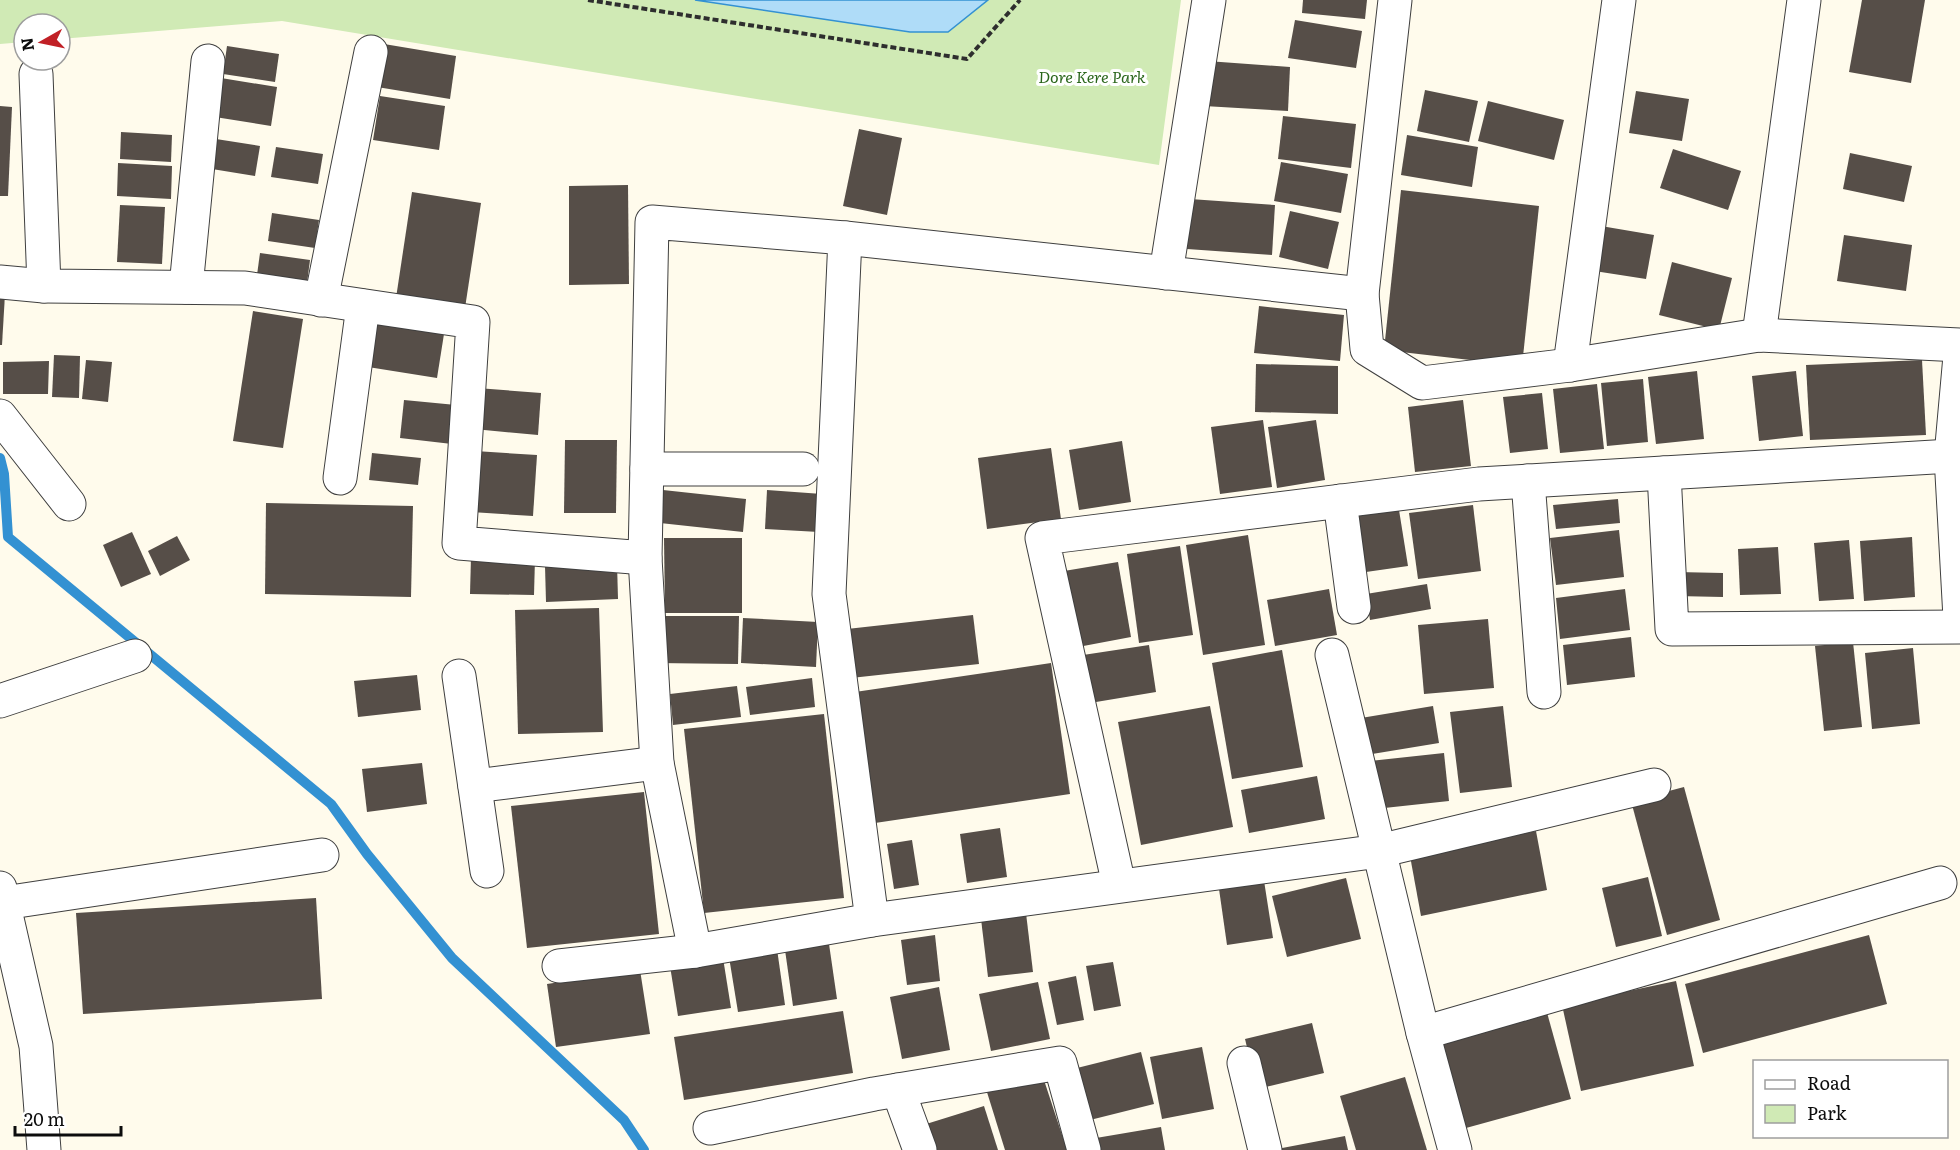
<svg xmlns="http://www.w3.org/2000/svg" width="1960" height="1150" viewBox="0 0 1960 1150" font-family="Literata,serif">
<rect width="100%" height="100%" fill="#fffbec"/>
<polygon fill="#d0eab5" points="0,0 1181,0 1159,165 282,21 60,39 60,24 24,24 24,42 0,44"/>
<polygon fill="#afdcf8" stroke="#3391d2" stroke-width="1.5" points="695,0 988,0 948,32 910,32"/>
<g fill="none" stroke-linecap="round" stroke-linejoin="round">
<polyline stroke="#3391d2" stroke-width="10" points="0,458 4,474 8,537 331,804 367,854 452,958 624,1120 644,1150"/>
</g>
<g fill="#564e48">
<polygon points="1303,0 1367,0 1365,19 1302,13"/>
<polygon points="1862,0 1925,0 1911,83 1849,72"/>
<polygon points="1295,20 1362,31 1356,68 1288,58"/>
<polygon points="384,44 456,56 450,99 377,87"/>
<polygon points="227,46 279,54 275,82 223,74"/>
<polygon points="1207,61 1290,67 1288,111 1204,106"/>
<polygon points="221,78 277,87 271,126 215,117"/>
<polygon points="1425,90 1478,101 1469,142 1417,131"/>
<polygon points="1636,91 1689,99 1682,141 1629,133"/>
<polygon points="380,96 445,106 439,150 373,140"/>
<polygon points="1488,101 1564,120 1554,160 1478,141"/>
<polygon points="0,106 12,107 8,196 0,196"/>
<polygon points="1283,116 1356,124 1351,168 1278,159"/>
<polygon points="859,129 902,138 887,215 843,206"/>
<polygon points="121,132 172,135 171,162 120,159"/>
<polygon points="1407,135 1478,147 1472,187 1401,175"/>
<polygon points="216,139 260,146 255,176 212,169"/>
<polygon points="276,147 323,154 318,184 271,177"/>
<polygon points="1673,149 1741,171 1728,210 1660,188"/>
<polygon points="1850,153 1912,166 1904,202 1843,189"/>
<polygon points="1281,162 1348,174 1341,213 1274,201"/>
<polygon points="118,163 172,166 171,199 117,196"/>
<polygon points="628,185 629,284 569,285 569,186"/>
<polygon points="1401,190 1539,206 1522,366 1384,350"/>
<polygon points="412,192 481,203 465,308 396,298"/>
<polygon points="1190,199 1275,205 1272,255 1187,249"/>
<polygon points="120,205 165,207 162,264 117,262"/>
<polygon points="1290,211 1339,222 1328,269 1279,257"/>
<polygon points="272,213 319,220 315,248 268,241"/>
<polygon points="1595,225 1654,235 1646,279 1588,270"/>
<polygon points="1844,235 1912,245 1906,291 1837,281"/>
<polygon points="260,253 310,260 307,283 257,275"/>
<polygon points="1672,262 1732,278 1719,330 1659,315"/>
<polygon points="0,293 5,294 2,345 0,345"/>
<polygon points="1259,306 1344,315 1340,361 1254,353"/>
<polygon points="253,311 303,319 283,448 233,441"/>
<polygon points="375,324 444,334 437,378 368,367"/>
<polygon points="54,355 80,356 79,398 52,397"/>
<polygon points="86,360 112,362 108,402 82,399"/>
<polygon points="1922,360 1926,435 1810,440 1806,365"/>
<polygon points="49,361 48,394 3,394 3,362"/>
<polygon points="1256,364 1338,366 1338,414 1255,412"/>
<polygon points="1697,371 1704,439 1656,444 1648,377"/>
<polygon points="1796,371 1803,436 1759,441 1752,376"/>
<polygon points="1643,379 1648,442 1607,446 1601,383"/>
<polygon points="1597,384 1604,449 1560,453 1553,389"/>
<polygon points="477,388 541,393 538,435 474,429"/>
<polygon points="1542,393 1548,449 1510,453 1503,397"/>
<polygon points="404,400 456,405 452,444 400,438"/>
<polygon points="1463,400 1471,466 1415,472 1408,407"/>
<polygon points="1263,420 1272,487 1220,494 1211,427"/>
<polygon points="1316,420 1325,480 1277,488 1268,427"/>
<polygon points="565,440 617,440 616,513 564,513"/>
<polygon points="1122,441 1131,502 1079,510 1069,450"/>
<polygon points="1051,448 1061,519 987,529 978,458"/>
<polygon points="475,451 537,455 533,516 471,512"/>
<polygon points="372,453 421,458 418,485 369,480"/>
<polygon points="663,490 746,499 743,532 660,523"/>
<polygon points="767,490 822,494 819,532 765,529"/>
<polygon points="1618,499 1620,523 1556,529 1553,505"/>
<polygon points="266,503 413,506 411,597 265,594"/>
<polygon points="1473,505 1481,571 1418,579 1409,513"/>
<polygon points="1399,510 1408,566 1366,572 1358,516"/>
<polygon points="1619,530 1624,577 1556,585 1550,538"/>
<polygon points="132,532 151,574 121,587 103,545"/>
<polygon points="1248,535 1265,645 1203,655 1186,545"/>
<polygon points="177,536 190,560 160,576 148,551"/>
<polygon points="1912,537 1915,597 1864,601 1860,541"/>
<polygon points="664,538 742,538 742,613 665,613"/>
<polygon points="1849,540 1854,599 1819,601 1814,543"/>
<polygon points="1180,546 1193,635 1139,643 1127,554"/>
<polygon points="1778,547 1781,594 1740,595 1738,549"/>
<polygon points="471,557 535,558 534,595 470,594"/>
<polygon points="1118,562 1131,637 1078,647 1064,571"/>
<polygon points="617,563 618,599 546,602 545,566"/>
<polygon points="1677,572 1723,573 1723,597 1676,596"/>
<polygon points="1427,584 1431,609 1370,620 1366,594"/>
<polygon points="1329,589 1337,635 1275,646 1267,600"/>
<polygon points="1625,589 1630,630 1560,639 1556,598"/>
<polygon points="599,608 603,732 518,734 515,610"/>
<polygon points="973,615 979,664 851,678 847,629"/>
<polygon points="656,616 739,616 738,664 656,663"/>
<polygon points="743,618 818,622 816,667 741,663"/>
<polygon points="1488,619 1494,688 1424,694 1418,625"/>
<polygon points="1631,637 1635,677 1567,685 1563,645"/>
<polygon points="1853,642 1862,727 1824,731 1815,646"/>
<polygon points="1149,645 1156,692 1090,703 1083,655"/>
<polygon points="1913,648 1920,724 1872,729 1865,653"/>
<polygon points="1282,650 1303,767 1232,779 1212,663"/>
<polygon points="1051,663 1070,794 875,823 855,692"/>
<polygon points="417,675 421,710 358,717 354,681"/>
<polygon points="812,678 815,707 750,715 746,687"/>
<polygon points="737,686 741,717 673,725 670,694"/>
<polygon points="1210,706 1233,827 1141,845 1118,722"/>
<polygon points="1433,706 1439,743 1360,756 1355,719"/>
<polygon points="1503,706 1512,787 1460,793 1450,712"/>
<polygon points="824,714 844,898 704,913 684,729"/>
<polygon points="1444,753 1449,801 1375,809 1370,761"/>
<polygon points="422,763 427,804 367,812 362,769"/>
<polygon points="1317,776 1325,819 1249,833 1241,790"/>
<polygon points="1684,787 1720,920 1667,935 1631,801"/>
<polygon points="644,792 659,934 527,948 511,806"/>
<polygon points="1000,828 1007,877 967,883 960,834"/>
<polygon points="1536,831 1547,890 1421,916 1410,856"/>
<polygon points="912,840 919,885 894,889 887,844"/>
<polygon points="1262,868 1273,938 1227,945 1217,875"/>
<polygon points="1648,877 1662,936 1616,947 1602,888"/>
<polygon points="1346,878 1361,939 1287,957 1272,896"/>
<polygon points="316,898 322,999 83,1014 76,913"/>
<polygon points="1026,913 1033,972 988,977 981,919"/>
<polygon points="935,935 940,981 907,985 901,940"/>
<polygon points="1869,935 1887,1004 1703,1053 1685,984"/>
<polygon points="829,944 837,999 793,1006 785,950"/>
<polygon points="777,949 785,1005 738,1012 729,957"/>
<polygon points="723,958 731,1008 678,1016 670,966"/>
<polygon points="1113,962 1121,1006 1094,1011 1086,966"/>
<polygon points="640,970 650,1034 556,1047 547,984"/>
<polygon points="1076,976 1084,1020 1057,1025 1048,982"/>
<polygon points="1676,981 1694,1066 1581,1091 1562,1005"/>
<polygon points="1038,982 1050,1039 991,1051 979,994"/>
<polygon points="939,987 950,1050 902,1059 890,997"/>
<polygon points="1546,1009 1571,1099 1466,1128 1441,1037"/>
<polygon points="843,1011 853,1073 684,1100 674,1037"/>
<polygon points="1312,1023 1324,1073 1257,1089 1245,1039"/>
<polygon points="1202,1047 1214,1109 1162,1119 1150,1057"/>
<polygon points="1141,1052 1154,1104 1086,1121 1073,1069"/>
<polygon points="1041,1071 1067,1150 1005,1150 986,1089"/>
<polygon points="1405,1077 1427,1150 1356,1150 1340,1096"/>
<polygon points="984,1106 998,1150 931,1150 923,1125"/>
<polygon points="1161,1127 1165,1150 1098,1150 1096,1138"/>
<polygon points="1345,1136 1348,1150 1277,1150 1277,1149"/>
</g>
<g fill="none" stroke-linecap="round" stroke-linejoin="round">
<defs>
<g id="minor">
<polyline points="1395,0 1362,294 1367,349 1422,383 1570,365 1759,335 1960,345"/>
<polyline points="36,74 44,286"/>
<polyline points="845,238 1362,294"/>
<polyline points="1166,273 1209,0"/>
<polyline points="0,282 44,286 245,288 473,322 459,543 645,558 652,222 845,238 829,594 872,920 695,951 559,966"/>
<polyline points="186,287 208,61"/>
<polyline points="321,300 371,52"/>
<polyline points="1759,335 1804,0"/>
<polyline points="1960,356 1951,456 1960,618"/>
<polyline points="1570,365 1619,0"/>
<polyline points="0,416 69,504"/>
<polyline points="647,469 803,469"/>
<polyline points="1664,473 1672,629 1960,627"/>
<polyline points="340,478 363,306"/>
<polyline points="1528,481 1544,692"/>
<polyline points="1340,501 1354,607"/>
<polyline points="645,558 657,763 695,951"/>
<polyline points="1332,655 1423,1033 1455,1150"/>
<polyline points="459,676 487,871"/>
<polyline points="0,701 135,656"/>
<polyline points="475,786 657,763"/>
<polyline points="1119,885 1042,538 1479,484 1951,456"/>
<polyline points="0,888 36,1046 44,1150"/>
<polyline points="4,903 322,855"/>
<polyline points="872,920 1379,851 1654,785"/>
<polyline points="1423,1033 1940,883"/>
<polyline points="1244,1063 1265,1150"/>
<polyline points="898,1090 920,1150"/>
<polyline points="710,1128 874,1094 1060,1063 1084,1150"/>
</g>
</defs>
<use href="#minor" stroke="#3f3f3f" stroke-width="35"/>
<polyline stroke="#2e2e2e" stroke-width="4" stroke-dasharray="6 3" stroke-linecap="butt" points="588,0 967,59 1020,0"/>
<use href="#minor" stroke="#fff" stroke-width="33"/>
</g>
<g text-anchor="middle" stroke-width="6" stroke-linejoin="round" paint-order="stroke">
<g font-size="16" font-style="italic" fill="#2a661b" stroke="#fff">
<text x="1092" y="83">Dore Kere Park</text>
</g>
</g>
<rect x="1753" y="1060" width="195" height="78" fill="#ffffff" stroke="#9e9e9e" stroke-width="1.5"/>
<rect x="1765" y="1080" width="30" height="9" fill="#ffffff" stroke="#9e9e9e" stroke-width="1.5"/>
<text x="1807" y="1090" font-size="18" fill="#0c0c0c">Road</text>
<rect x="1765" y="1105" width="30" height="18" fill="#d0eab5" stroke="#9e9e9e" stroke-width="1.5"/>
<text x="1807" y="1120" font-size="18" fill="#0c0c0c">Park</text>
<g transform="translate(42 42) rotate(261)"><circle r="28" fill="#ffffff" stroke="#9e9e9e" stroke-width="1.5"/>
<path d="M0-4.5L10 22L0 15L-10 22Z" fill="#c12026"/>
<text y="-9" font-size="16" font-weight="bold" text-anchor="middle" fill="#0c0c0c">N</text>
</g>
<path d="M15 1126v9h106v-9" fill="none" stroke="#0c0c0c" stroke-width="3"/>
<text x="24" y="1126" font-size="18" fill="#0c0c0c" stroke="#ffffff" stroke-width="4.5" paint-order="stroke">20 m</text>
</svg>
